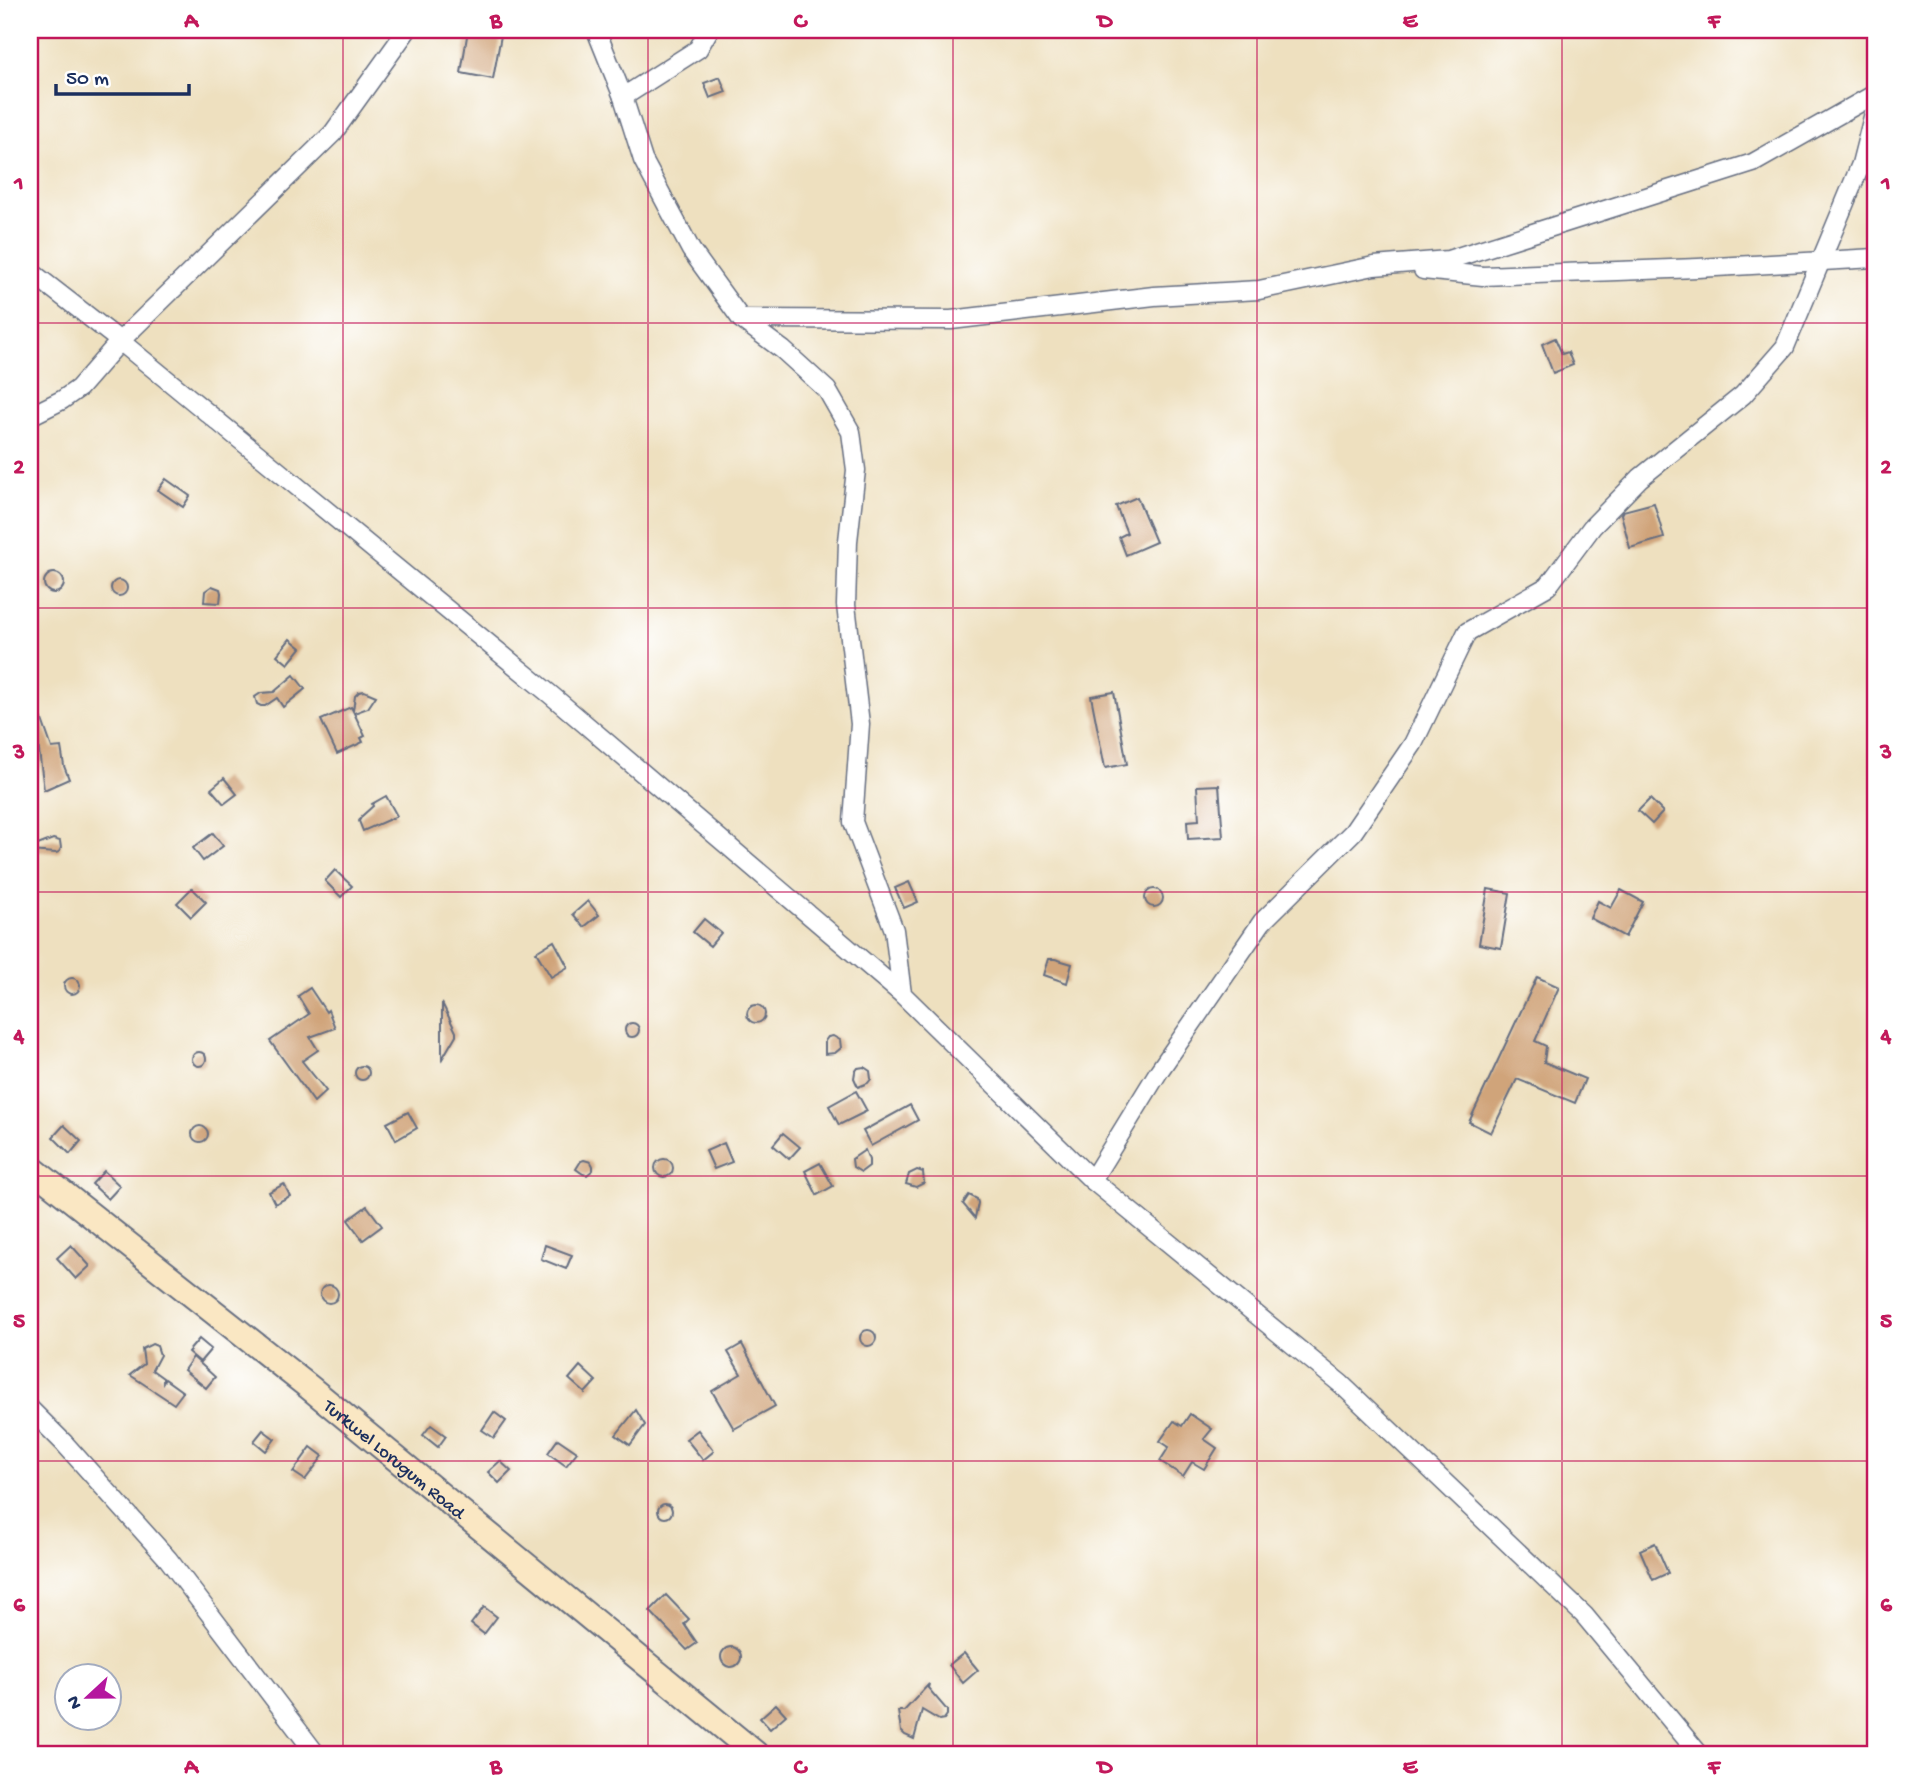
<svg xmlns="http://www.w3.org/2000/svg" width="1905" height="1784" viewBox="0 0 1905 1784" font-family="'Gochi Hand',sans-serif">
<rect width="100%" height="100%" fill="#fff"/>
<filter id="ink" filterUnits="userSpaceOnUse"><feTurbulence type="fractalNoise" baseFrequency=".0143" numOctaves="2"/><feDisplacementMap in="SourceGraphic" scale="14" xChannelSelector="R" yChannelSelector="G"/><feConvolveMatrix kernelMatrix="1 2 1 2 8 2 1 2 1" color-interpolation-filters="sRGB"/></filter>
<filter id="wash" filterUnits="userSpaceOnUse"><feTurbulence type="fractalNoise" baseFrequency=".00686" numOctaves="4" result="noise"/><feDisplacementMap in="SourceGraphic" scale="28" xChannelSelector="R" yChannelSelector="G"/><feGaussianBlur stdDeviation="1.57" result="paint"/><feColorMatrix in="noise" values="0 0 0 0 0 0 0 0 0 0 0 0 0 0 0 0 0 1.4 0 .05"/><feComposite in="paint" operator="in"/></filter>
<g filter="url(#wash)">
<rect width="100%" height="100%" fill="#eee0bf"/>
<g id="blocks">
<g fill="#d0a47a">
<polygon points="468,30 502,30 493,79 461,73"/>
<polygon points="720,77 726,92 710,98 704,83"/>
<polygon points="1555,338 1562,354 1568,352 1573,365 1553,373 1542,344"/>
<polygon points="166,479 190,496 183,507 158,490"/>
<polygon points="1137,497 1156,542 1126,555 1119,537 1127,533 1116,506"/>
<polygon points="1654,503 1664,538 1630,548 1621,514 1623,511"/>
<circle cx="54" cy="583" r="10"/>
<circle cx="119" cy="588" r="8"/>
<polygon points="212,586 220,589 221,593 220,603 204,602 205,591"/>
<polygon points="290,639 301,648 288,664 277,655"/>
<polygon points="294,675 305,689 283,707 277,698 265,706 261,706 257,704 255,697 261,693 274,692"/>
<polygon points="364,691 376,696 368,708 354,713 365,736 361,738 363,742 337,754 321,720 351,707 353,711 355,696 359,692"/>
<polygon points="1114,692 1127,764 1105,768 1091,696"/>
<polygon points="41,717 52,748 61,747 64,766 69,779 44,790 35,719"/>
<polygon points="224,778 237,794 224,804 211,789"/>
<polygon points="1219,785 1223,837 1188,839 1187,821 1199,820 1197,786"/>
<polygon points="386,796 397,816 363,831 359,821 362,816 373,806 372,804"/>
<polygon points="1650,799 1663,812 1652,824 1638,811"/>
<polygon points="213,833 223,846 203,861 193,848"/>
<polygon points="53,839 60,841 61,848 59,852 56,853 30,851 30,848"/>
<polygon points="335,870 352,886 341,897 325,881"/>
<polygon points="909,882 918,902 904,908 895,888"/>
<polygon points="192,888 206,902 191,917 177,903"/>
<polygon points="1488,889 1510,893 1501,948 1479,944"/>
<circle cx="1154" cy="898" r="9"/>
<polygon points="1621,890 1643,902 1625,937 1590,918 1598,901 1611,908"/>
<polygon points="588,901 599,915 584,927 573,914"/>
<polygon points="704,919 721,933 710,946 693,932"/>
<polygon points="554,941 568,967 551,977 536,952"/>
<polygon points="1049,959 1055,959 1072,964 1067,983 1044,975"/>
<polygon points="1537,977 1559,987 1535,1041 1546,1046 1544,1062 1585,1079 1575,1103 1517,1079 1491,1133 1469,1122"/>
<circle cx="72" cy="986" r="8"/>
<polygon points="310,988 326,1012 328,1010 335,1028 310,1037 318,1050 302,1061 326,1091 314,1102 270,1041 309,1014 298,996"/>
<polygon points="442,1003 456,1032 456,1035 442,1059"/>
<circle cx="756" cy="1014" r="9"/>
<circle cx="632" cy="1030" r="7"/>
<polygon points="833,1036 840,1040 841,1048 835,1053 825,1054 825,1041 828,1037"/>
<circle cx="199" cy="1059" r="7"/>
<circle cx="362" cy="1073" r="7"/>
<polygon points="864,1067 870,1071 871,1079 868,1083 858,1087 854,1078 855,1072 858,1068"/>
<polygon points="856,1091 867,1111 839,1125 829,1106"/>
<polygon points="910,1105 918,1120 871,1146 863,1131"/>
<polygon points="408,1112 417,1128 396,1140 387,1123"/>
<polygon points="64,1125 81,1141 70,1154 53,1137"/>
<circle cx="200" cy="1134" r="8"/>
<polygon points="783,1133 800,1147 789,1159 773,1145"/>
<polygon points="724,1143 732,1162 714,1169 706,1151"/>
<polygon points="865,1150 869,1160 869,1166 861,1172 853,1167 852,1159"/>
<circle cx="664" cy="1168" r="9"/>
<polygon points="584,1160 591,1162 593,1166 593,1170 587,1175 583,1174 576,1169 581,1161"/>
<polygon points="820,1163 833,1186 817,1195 805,1171"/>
<polygon points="917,1170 923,1172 924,1183 916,1187 906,1184 909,1174"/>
<polygon points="104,1171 120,1186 108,1199 92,1184"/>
<polygon points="284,1184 290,1196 275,1204 269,1192"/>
<polygon points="969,1195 977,1199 978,1203 975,1218 963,1204"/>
<polygon points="367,1206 382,1226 363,1240 348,1220"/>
<polygon points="71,1245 90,1266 76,1279 57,1258"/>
<polygon points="545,1245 572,1255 566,1269 541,1259"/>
<circle cx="329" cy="1294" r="9"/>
<circle cx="868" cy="1338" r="8"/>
<polygon points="199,1339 211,1349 200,1362 188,1352"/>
<polygon points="152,1344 157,1346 160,1355 152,1370 163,1378 163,1382 165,1379 183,1392 174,1404 130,1375 144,1364 142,1349"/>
<polygon points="742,1344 775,1406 734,1429 712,1391 741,1374 728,1352"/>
<polygon points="193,1357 215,1377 206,1388 184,1370"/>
<polygon points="580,1366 596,1381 585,1393 569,1379"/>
<polygon points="636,1410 645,1425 630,1445 616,1435"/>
<polygon points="494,1412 506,1421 494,1438 482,1430"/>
<polygon points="1190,1414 1212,1429 1204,1439 1217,1448 1204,1469 1192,1462 1183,1476 1160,1461 1169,1447 1160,1441 1174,1421 1182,1426"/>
<polygon points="431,1425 446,1436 438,1447 423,1435"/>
<polygon points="263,1430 275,1439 266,1451 254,1441"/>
<polygon points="698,1430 714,1451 703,1460 686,1439"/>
<polygon points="558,1439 577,1452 566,1466 548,1453"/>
<polygon points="311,1447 323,1456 305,1480 293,1472"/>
<polygon points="500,1461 511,1471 499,1483 488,1472"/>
<circle cx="665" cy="1511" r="7"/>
<polygon points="1655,1543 1668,1573 1653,1580 1640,1550"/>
<polygon points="666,1595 689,1619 684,1624 697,1643 687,1650 650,1611"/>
<polygon points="484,1607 497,1617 484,1634 471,1624"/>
<circle cx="731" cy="1657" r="10"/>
<polygon points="964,1653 978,1670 963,1683 949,1665"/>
<polygon points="929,1684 928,1688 947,1710 947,1715 944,1719 939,1720 922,1710 914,1739 905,1735 901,1731 898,1711 904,1711"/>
<polygon points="776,1704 786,1715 770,1729 760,1718"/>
</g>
</g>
</g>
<g filter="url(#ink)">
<use href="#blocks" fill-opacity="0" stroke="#656d80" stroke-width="2"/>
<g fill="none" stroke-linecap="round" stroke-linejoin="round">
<defs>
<g id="street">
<polyline points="596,30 623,97 643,160 691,250 741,319 783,350 827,390 851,432 856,470 848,541 846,605 860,724 853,822 894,930 902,994"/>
<polyline points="623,97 698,49 709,30"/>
<polyline points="1423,270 1483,276 1698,268 1875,258"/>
<polyline points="30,271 120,341 551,695 902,994 1092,1180 1341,1384 1584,1615 1699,1754"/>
<polyline points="741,319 951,320 1154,296 1259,290 1374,266 1448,260 1753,163 1875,94"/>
<polyline points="30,416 62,400 79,388 120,341 333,133 407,30"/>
<polyline points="1092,1180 1159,1071 1262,922 1353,832 1413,744 1467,632 1548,586 1592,527 1640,478 1743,395 1785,347 1861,164 1875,109"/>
<polyline points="30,1409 64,1443 168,1559 316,1754"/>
</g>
<g id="secondary">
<path id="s1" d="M30,1167L309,1387L756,1754"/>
</g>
</defs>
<use href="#street" stroke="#656d80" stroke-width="21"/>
<use href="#secondary" stroke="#656d80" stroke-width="28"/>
<use href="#street" stroke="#fff" stroke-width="18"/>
<use href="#secondary" stroke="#fae7c3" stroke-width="24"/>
</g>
</g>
<path fill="none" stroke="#c2185b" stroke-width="2" stroke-opacity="0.55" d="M343,30V1754M648,30V1754M953,30V1754M1257,30V1754M1562,30V1754M30,323H1875M30,608H1875M30,892H1875M30,1176H1875M30,1461H1875"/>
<g text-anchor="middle" stroke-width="5" stroke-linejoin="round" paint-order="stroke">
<g font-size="19" fill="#1b2f5e" stroke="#fff">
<text dy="7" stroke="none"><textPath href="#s1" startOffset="467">Turkwel Lorugum Road</textPath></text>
</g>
</g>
<rect width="1905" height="1784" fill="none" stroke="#fff" stroke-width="77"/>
<g transform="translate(88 1697) rotate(248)"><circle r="33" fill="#ffffff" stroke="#a4acbf" stroke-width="2"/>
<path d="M0-5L12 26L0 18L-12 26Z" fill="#b5179e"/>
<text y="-10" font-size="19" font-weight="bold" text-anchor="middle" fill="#1b2f5e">N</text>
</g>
<path d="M56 84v10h133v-10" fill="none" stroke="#1b2f5e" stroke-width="3.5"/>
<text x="66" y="84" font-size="21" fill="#1b2f5e" stroke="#ffffff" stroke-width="5" paint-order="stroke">50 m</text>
<rect x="38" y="38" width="1829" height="1708" fill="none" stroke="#c2185b" stroke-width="2.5"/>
<g font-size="23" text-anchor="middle" font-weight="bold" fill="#c2185b">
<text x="191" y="27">A</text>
<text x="496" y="27">B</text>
<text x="800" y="27">C</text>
<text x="1105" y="27">D</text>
<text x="1410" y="27">E</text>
<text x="1714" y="27">F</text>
<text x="19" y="189">1</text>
<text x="1886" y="189">1</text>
<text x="19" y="473">2</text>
<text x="1886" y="473">2</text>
<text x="19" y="758">3</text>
<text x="1886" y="758">3</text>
<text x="19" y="1042">4</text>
<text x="1886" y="1042">4</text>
<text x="19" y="1327">5</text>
<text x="1886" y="1327">5</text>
<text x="19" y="1611">6</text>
<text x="1886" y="1611">6</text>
<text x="191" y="1773">A</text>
<text x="496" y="1773">B</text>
<text x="800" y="1773">C</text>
<text x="1105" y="1773">D</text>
<text x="1410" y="1773">E</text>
<text x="1714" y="1773">F</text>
</g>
</svg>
